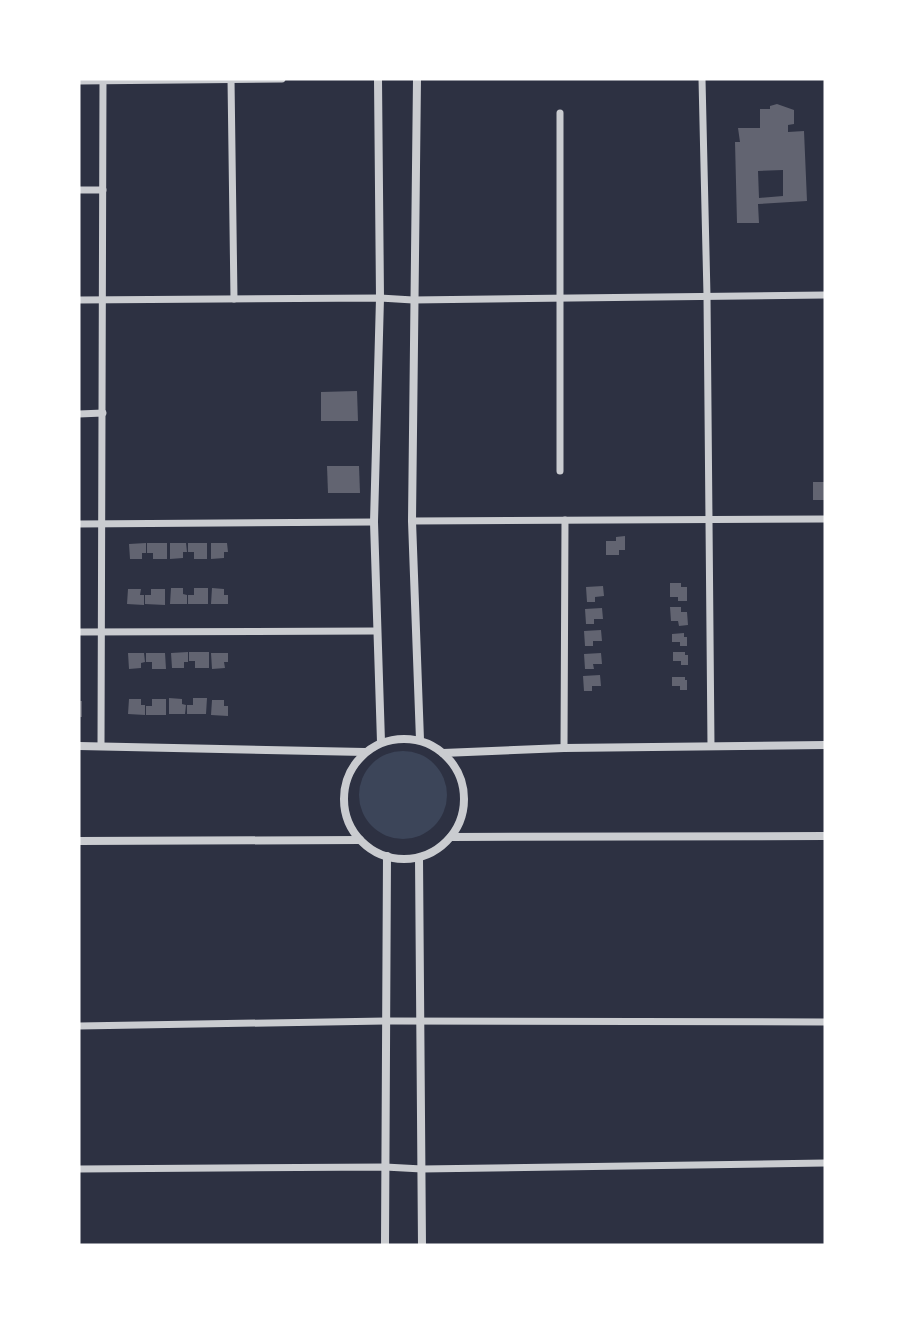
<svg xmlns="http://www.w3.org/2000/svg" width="904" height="1324" viewBox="0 0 904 1324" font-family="Overpass,sans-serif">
<rect width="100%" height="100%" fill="#2d3142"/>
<circle fill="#3c4559" cx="403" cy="795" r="44"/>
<g fill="#626471" fill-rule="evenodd">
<path d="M777,104L794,110V124L788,125V132L804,131L807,201L758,204L759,223H737L735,142H740L738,128H760V109H770V106ZM783,170V196L759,198L758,171Z"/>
<polygon points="357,391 358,421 321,421 321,392"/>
<polygon points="327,466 359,466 360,493 328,493"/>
<rect x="813" y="482" width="12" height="18"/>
<polygon points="625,536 625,550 619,550 619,555 606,555 606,541 616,541 616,537"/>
<polygon points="146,543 146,553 142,553 142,559 130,559 129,544"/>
<polygon points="147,543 167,543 167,559 153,559 153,553 147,553"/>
<polygon points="170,543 186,543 187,552 183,552 183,558 170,559"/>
<polygon points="188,543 207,543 207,559 194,559 194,552 188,552"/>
<polygon points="211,543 227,543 228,552 224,552 224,558 211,559"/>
<polygon points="670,583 681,583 681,587 687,587 687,601 678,601 678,597 670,597"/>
<polygon points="603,586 604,596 595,597 595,602 587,602 586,587"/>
<polygon points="171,588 183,588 183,594 187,595 187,604 170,604"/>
<polygon points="194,588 208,588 208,604 188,604 188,595 194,595"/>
<polygon points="212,588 224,589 224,595 228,595 228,604 211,604"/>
<polygon points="128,589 141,589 140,595 144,595 144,605 127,604"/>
<polygon points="151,589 165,589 165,605 145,604 145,595 151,595"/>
<polygon points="670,607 681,607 681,612 687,612 688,625 679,626 678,621 671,621"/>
<polygon points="602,608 603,619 594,619 594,624 586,624 585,609"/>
<polygon points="601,630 602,641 593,641 593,646 585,646 584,631"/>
<polygon points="684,633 684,637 687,637 687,646 680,646 680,642 672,642 672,634"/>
<polygon points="188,652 188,662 184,662 184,668 172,668 171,653"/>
<polygon points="189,652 209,652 209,668 195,668 195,661 189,661"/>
<polygon points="673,652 685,652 685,655 688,655 688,665 681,665 681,661 673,661"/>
<polygon points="128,653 144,653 145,662 141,663 141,668 129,669"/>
<polygon points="146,653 165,653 166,669 152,669 152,662 146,662"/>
<polygon points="211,653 228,653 228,662 224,662 225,668 212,669"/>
<polygon points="601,653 602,664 593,664 594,669 585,669 584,654"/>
<polygon points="600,675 601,686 592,686 592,691 584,691 583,676"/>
<polygon points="672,677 685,677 685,680 687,680 687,690 680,690 680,686 672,686"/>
<polygon points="169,698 182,699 182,704 186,705 185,714 169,714"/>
<polygon points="193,698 207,698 206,714 187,714 187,705 193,705"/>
<polygon points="129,699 141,699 141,705 145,705 145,715 128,714"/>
<polygon points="152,699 166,699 166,715 146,715 146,706 152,706"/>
<polygon points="212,700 224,700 224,706 228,706 228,716 211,715"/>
<rect x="79" y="701" width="3" height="16"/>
</g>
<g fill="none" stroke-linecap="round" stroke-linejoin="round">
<g stroke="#caccd0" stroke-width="7">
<polyline points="231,79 234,299"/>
<polyline points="702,79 707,296 711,746"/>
<polyline points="79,81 282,79"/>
<polyline points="560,113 560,471"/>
<polyline points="79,190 103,190"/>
<polyline points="79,300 380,298 413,300 825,295"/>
<polyline points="79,414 103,413"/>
<polyline points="412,521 825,519"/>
<polyline points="79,524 374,522"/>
<polyline points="79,632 376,631"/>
<polyline points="101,746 103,79"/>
<polyline points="564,748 565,520"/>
<polyline points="79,1026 385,1021 825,1022"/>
<polyline points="79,1169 385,1167 422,1169 825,1163"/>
</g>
<g stroke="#caccd0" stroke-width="8">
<polyline points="378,79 380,298 374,522 381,742"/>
<polyline points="417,79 412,521 420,740"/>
<circle cx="404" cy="799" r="60"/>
<polyline points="79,746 365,752"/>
<polyline points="443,753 564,748 825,745"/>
<polyline points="451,837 825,836"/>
<polyline points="79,841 360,840"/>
<polyline points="419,858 422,1245"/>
<polyline points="385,1245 387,856"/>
</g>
</g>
<rect width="904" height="1324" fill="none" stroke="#ffffff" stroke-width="161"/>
</svg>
